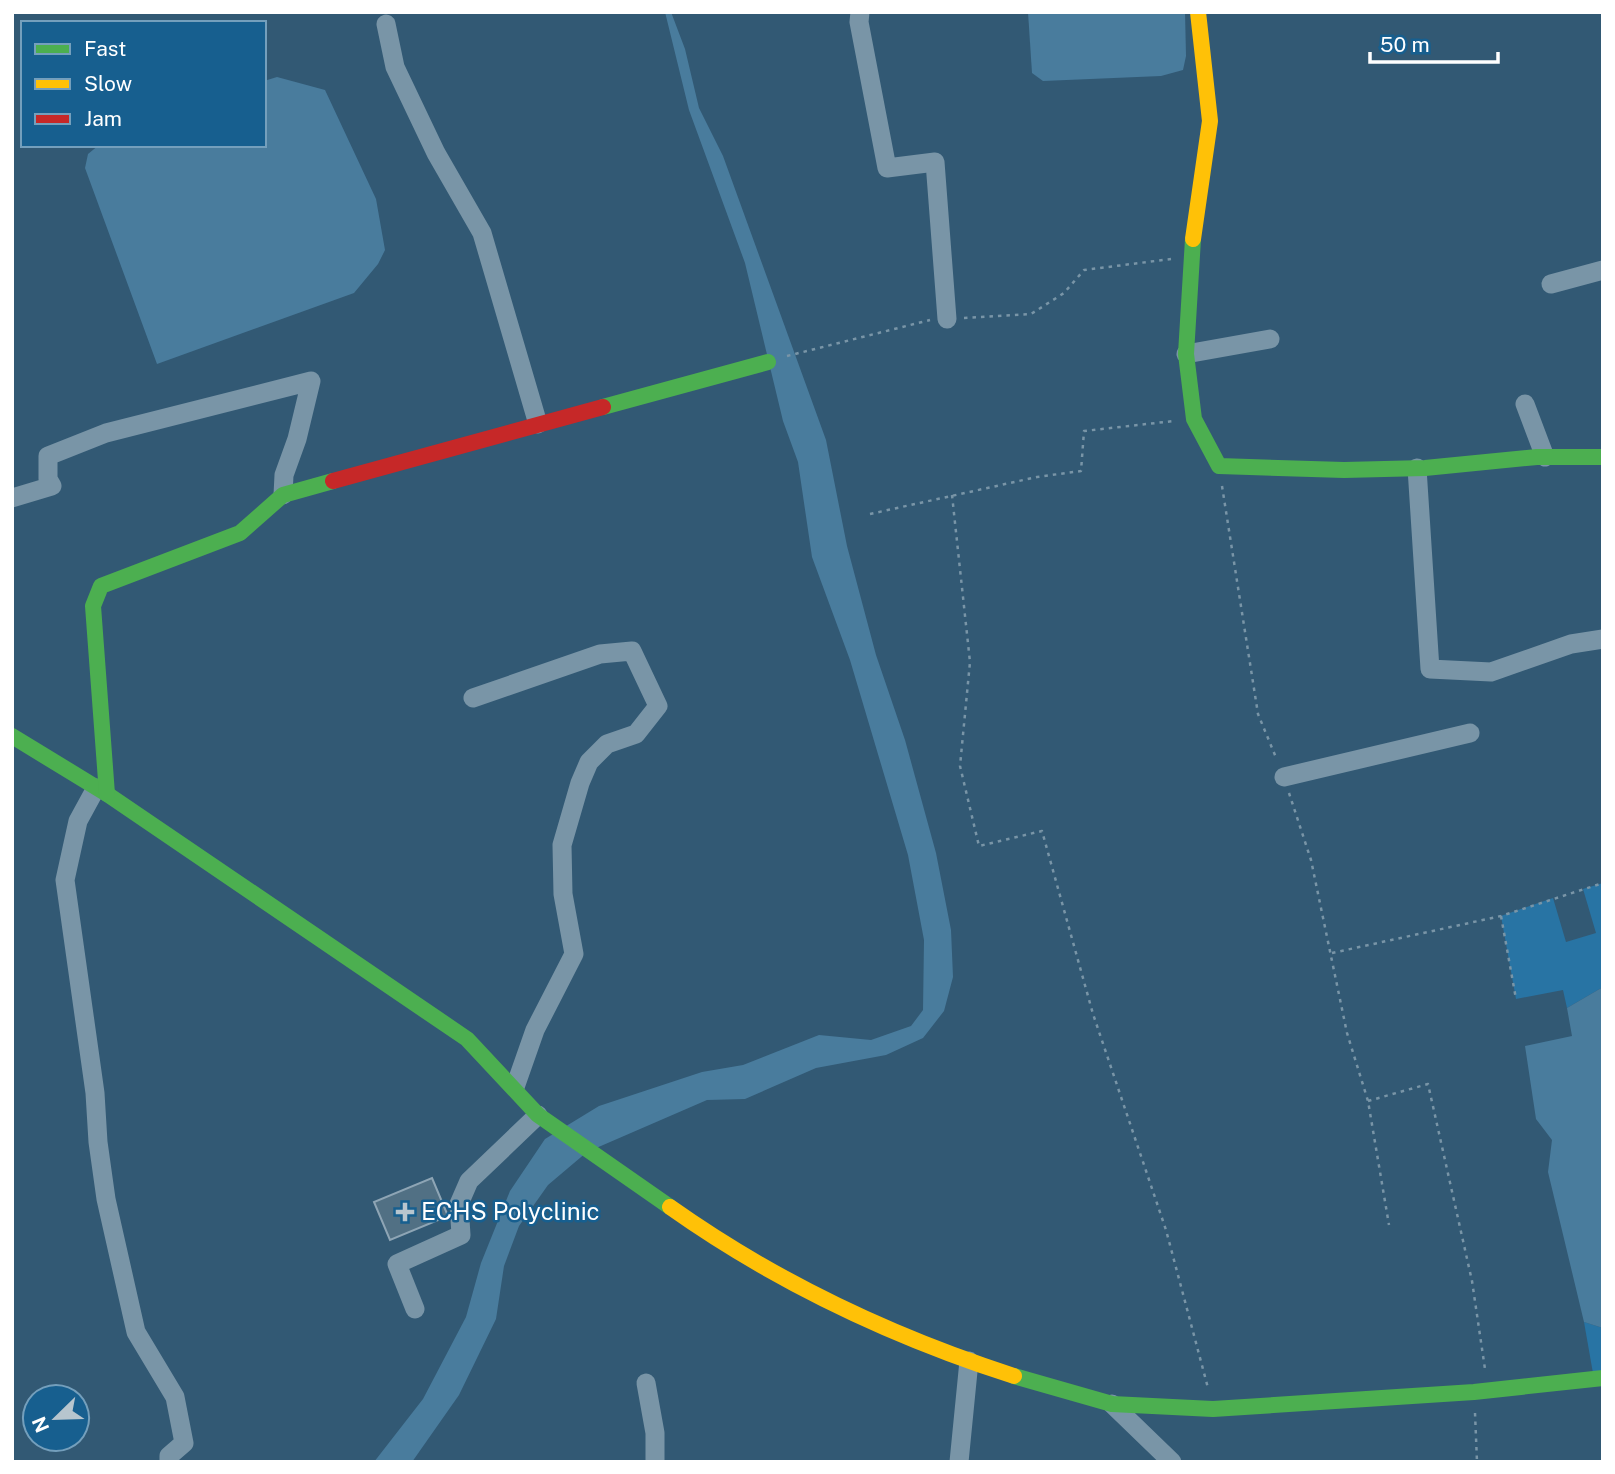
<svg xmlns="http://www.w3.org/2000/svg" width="1615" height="1474" viewBox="0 0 1615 1474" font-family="'Public Sans',sans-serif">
<rect width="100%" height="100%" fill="#325974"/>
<g fill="#2874a4">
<polygon points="1603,883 1603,987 1567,1008 1563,990 1516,999 1501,916 1553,898 1566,942 1596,933 1583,889"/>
<polygon points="1584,1322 1603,1328 1603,1378 1594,1379"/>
</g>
<g fill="#497c9d">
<polygon points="665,12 671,12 685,49 699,108 723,156 826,440 847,546 876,655 905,740 936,853 951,930 953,977 944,1011 923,1038 886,1055 816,1068 745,1099 707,1100 587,1152 548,1185 519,1226 504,1266 496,1319 459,1395 412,1462 374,1462 423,1399 466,1317 481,1263 510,1191 545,1139 599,1106 702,1072 743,1065 819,1035 871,1040 911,1026 923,1010 924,940 908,855 850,660 812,557 798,462 783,421 745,263 689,110"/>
<polygon points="1028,12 1185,12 1186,56 1183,70 1161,76 1043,81 1032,73"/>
<polygon points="277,77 325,90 376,199 385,250 378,264 354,293 157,364 85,168 88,154 99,145 264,145 264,81"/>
<polygon points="1603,987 1603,1328 1584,1322 1548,1172 1552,1140 1536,1119 1525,1046 1572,1036 1567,1008"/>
</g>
<polygon fill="#517084" stroke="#8ea5b5" stroke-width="2" points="432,1178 448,1216 390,1240 374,1202"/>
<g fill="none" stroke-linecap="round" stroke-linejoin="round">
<g stroke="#7995a7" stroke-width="2.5" stroke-dasharray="3.5 5" stroke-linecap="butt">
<polyline points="964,318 1031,314 1064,293 1084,270 1171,259"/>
<polyline points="787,356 930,320"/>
<polyline points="1222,486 1258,714 1277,760"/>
<polyline points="952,495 970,662 960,766 979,846 1042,831 1093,1014 1166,1230 1208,1388"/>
<polyline points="870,514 1037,477 1081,471 1084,431 1174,421"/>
<polyline points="1289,793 1311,860 1347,1033 1368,1101 1389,1225"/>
<polyline points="1501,916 1516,999"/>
<polyline points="1332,953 1501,916 1603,883"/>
<polyline points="1368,1101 1428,1084 1472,1281 1485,1369"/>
<polyline points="1475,1413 1477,1462"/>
</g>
<g stroke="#7995a7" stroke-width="19">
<polyline points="860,12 859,22 887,168 935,162 947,319"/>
<polyline points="386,24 395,67 436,153 482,233 538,424"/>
<polyline points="1551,284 1603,270"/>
<polyline points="1186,354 1270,339"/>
<polyline points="1525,404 1545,457"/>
<polyline points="1417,468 1430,669 1491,672 1571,644 1603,639"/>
<polyline points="12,498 52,486 48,479 48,456 106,433 311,381 297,439 284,475 283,495"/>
<polyline points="473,698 600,654 632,651 658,706 636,734 607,744 589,762 580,783 562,845 563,894 574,954 535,1030 515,1087"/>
<polyline points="1284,777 1470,733"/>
<polyline points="96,788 78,821 65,880 95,1093 98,1142 106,1199 136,1332 175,1397 184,1443 169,1456 169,1462"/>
<polyline points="415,1309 397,1264 461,1235 459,1204 469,1181 538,1115"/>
<polyline points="646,1383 655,1433 655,1462"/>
<polyline points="1112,1404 1172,1462"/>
<polyline points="959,1462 969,1361"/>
</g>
<g stroke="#4caf50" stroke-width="16">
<polyline points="1193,239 1186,354 1194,419 1219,466 1344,470 1425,468 1537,457 1603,457"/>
<polyline points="603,407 768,362"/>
<polyline points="12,736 107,794 467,1039 538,1115 670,1207"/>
<polyline points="107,794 93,606 101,586 240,533 283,495 333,481"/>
<polyline points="1014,1376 1112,1404 1213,1409 1474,1392 1603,1378"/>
</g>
<g stroke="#ffc107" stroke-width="16">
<polyline points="1193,239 1210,121 1198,12"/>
<path d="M670,1207C776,1282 890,1336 1014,1376"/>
</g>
<polyline stroke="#c62828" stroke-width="16" points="333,481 603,407"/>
</g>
<path fill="#b7c5ce" stroke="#175f8f" stroke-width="2.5" d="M401.5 1201.5h7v7h7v7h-7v7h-7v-7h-7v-7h7z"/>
<g text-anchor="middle" stroke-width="5" stroke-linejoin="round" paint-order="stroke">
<g font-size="24" fill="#fff" stroke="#175f8f" text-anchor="start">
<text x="421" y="1220">ECHS Polyclinic</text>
</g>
</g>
<rect width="1615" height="1474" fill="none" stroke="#ffffff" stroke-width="28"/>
<rect x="21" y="21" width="245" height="126" fill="#175f8f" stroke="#749fbc" stroke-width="2"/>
<rect x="35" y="44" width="35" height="10" fill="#4caf50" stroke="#749fbc" stroke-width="2"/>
<text x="84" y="56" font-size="21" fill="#ffffff">Fast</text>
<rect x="35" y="79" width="35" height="10" fill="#ffc107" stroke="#749fbc" stroke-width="2"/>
<text x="84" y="91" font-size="21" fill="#ffffff">Slow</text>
<rect x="35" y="114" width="35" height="10" fill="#c62828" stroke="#749fbc" stroke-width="2"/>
<text x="84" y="126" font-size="21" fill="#ffffff">Jam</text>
<g transform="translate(56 1418) rotate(247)"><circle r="33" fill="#175f8f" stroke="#749fbc" stroke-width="2"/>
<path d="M0-5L12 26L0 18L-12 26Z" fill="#b7c5ce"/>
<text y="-10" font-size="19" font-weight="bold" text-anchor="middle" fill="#ffffff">N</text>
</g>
<path d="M1370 52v10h128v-10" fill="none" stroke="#ffffff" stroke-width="3.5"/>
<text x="1380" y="52" font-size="21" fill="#ffffff" stroke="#175f8f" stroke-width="5" paint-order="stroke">50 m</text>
</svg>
